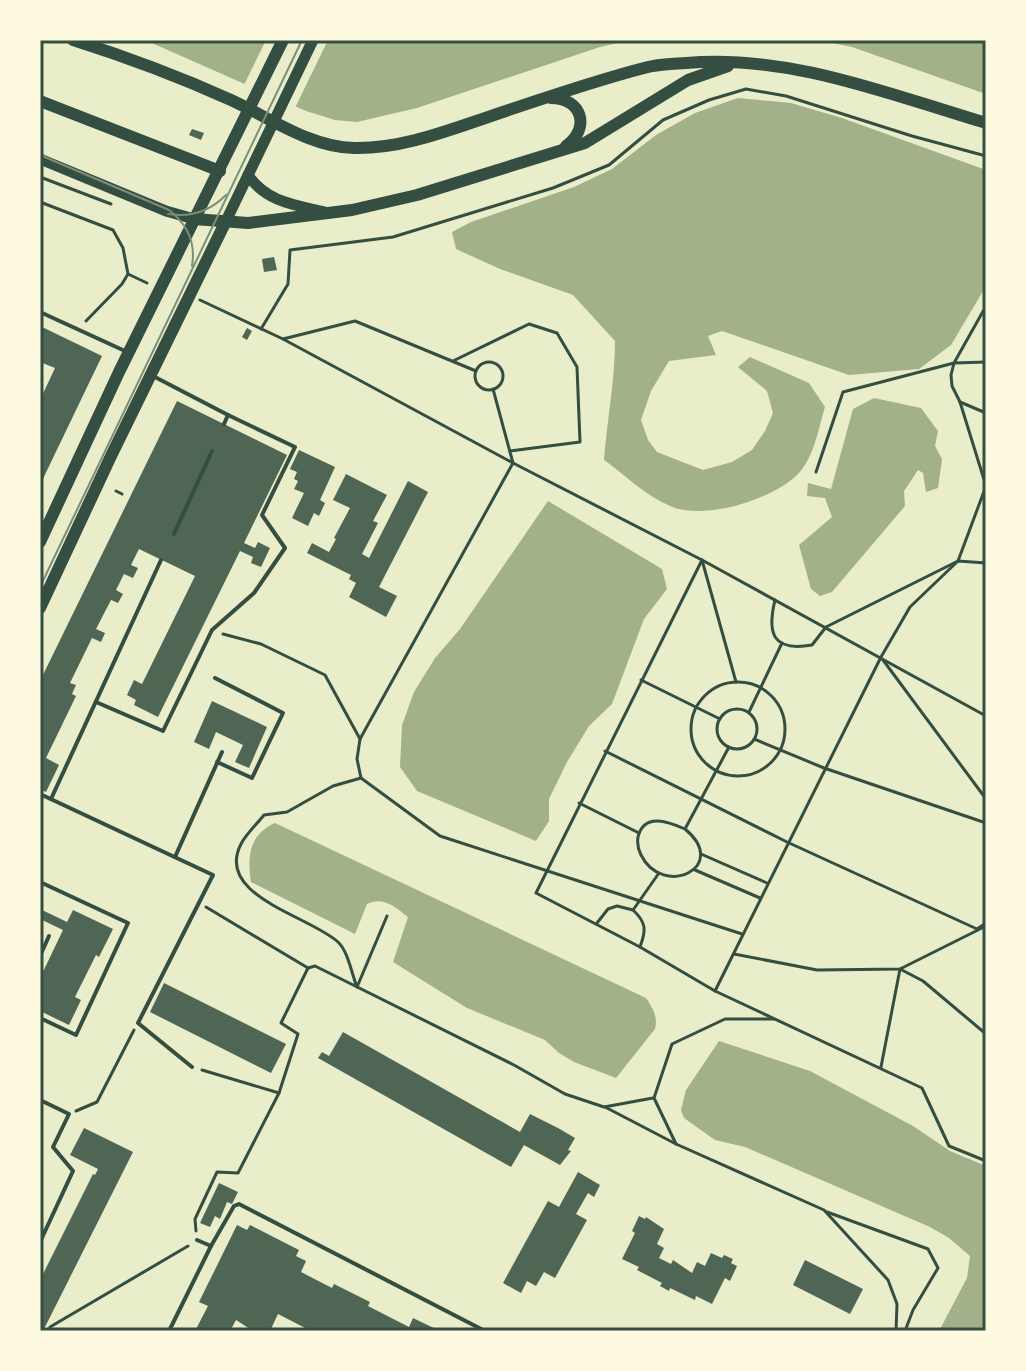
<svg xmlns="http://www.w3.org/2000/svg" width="1026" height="1371" viewBox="0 0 1026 1371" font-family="Mulish,sans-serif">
<rect width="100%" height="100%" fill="#e9edc9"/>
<g fill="#a3b18a">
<polygon points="145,40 349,42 630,40 600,47 417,108 357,122 335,120 306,111"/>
<polygon points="818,40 986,40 986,94 852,47"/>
<path d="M738,98L791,103L842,118L986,170V286L951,345L919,369L849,375L722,331L708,336L716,355L669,361L651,391L641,420L648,440L657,452L703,470L732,462L752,450L765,431L773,413L767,391L738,367L750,357L809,383L825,407C818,430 814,458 797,475C771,500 703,521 670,506C646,496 625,475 604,460C607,420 615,381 615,341L573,295L500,269L456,249L452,232L471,222L574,187L612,169L656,135L695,113Z"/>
<polygon points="874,398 921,408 938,431 935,446 942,459 938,488 926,492 923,473 918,470 904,491 905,506 832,592 820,596 811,589 799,545 832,517 825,498 807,496 808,483 831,489 853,409"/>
<polygon points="548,501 662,569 667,589 644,619 612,704 589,726 567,762 549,799 549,821 536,841 417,791 400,767 402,725 414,692 435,658 460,629"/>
<path d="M275,823L646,998C653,1008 658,1017 655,1029L616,1078L574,1062L559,1053L545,1040L467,1008L393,962L408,917C395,907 384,896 367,904L355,934L251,882C247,858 249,834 275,823Z"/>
<polygon points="719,1041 810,1071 913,1126 950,1151 986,1166 986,1331 939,1331 967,1278 970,1256 949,1238 930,1227 745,1147 715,1140 684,1118 681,1110 686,1090"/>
</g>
<polygon fill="#e9edc9" points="266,40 328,40 294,110 243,87"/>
<g fill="#4f6655">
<polygon points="192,129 204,133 201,140 189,135"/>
<polygon points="274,257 277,270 264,272 262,259"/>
<polygon points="40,326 102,356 40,485 40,400 55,368 40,362"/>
<polygon points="247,328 252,331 247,340 242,337"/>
<polygon points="177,401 287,455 244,543 255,548 258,542 270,548 261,567 251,563 253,557 240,551 158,717 134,705 136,700 127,695 134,680 142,684 195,576 139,549 131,565 138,568 133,578 124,574 116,590 123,594 118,603 111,600 96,629 105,633 101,642 92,638 70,683 76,685 72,694 76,696 46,758 59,765 46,792 40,789 40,681"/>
<polygon points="299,450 335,467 320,500 325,503 319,516 314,513 308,526 292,518 304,493 294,489 298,481 294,479 297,472 290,469"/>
<polygon points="346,474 387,495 373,521 378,523 362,554 369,558 408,481 428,492 379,587 397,596 386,617 349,597 356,583 349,579 351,575 307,553 312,543 329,552 336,539 334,538 350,508 333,500"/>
<polygon points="212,701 267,727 249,768 235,762 243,745 216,732 209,749 194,742"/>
<polygon points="40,909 67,922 73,910 113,929 99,957 96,955 75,997 81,1000 69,1025 40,1011 40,978 63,930 40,919"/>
<polygon points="164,983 286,1044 271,1073 150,1012"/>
<polygon points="343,1032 520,1132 530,1114 558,1128 575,1138 568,1150 571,1151 560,1165 524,1145 511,1167 318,1058 322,1052 329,1056"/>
<polygon points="84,1128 133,1152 43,1331 40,1331 40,1280 93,1174 95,1175 98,1169 70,1155"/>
<polygon points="578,1172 600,1185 594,1197 588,1193 576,1214 587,1220 555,1278 544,1272 536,1286 527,1281 521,1293 503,1283 548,1201 559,1207"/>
<polygon points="219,1183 238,1192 232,1204 227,1202 220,1219 215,1216 210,1227 200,1223"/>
<polygon points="639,1216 645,1219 646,1217 664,1229 657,1244 664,1248 659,1258 671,1264 673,1260 692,1273 697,1262 705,1266 711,1253 722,1258 724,1255 733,1259 731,1263 737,1266 730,1281 725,1278 712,1304 696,1296 695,1300 670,1288 669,1291 660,1286 662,1283 637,1270 639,1267 622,1259 635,1233 632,1231"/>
<polygon points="237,1225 247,1230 250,1225 299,1250 296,1256 306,1261 301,1272 332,1288 334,1284 370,1302 368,1306 409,1327 413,1318 440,1331 311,1331 278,1314 270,1331 253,1331 236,1320 230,1331 195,1331 208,1306 199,1302"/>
<polygon points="805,1260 863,1289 850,1314 793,1285"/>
</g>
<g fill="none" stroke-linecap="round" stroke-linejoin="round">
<g stroke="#344e41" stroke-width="3">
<polyline points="40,177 111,204"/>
<polyline points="40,202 113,230 123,248 128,274 122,284 86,321"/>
<polyline points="128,274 147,283"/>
<polyline points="200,300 283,339 513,463 702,560 986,716"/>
<polyline points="261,329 288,284 290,250 393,237 553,188 609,165 663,120 709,100 746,89 786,96 912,136 986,156"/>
<polyline points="283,339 355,321 476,371"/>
<polyline points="453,361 529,324 557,333 577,367 580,442 510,451"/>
<circle cx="489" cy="376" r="14"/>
<polyline points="493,389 513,463 360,739 357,759 361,778 440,836 742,934"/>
<polyline points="960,402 986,413"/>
<polyline points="816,472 843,392 954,363 986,362"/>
<polyline points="116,491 122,494"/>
<polyline points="702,560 536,893 640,947 715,991 881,657 910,607 958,561 986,563"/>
<polyline points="702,560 736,682"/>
<path d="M775,600C767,633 772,652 812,645L826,627L958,561L986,486L960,402L952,386L951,375L954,363L986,306"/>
<polyline points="223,634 261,644 325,675 360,739"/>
<polyline points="883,660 986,799"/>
<polyline points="641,680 720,719"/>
<circle cx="738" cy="729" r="47"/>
<circle cx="737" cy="729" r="20"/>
<polyline points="749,712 782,643"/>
<polyline points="754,739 824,768 986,823"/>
<polyline points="605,751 787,842 977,929 986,923"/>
<path d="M361,778L333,786L287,812L264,815C257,824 246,834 241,844C214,896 310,916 338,942C348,951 352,975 357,987L387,916"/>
<polyline points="579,803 639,833"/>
<path d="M685,829C669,822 644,812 638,837C637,843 638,849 641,855C663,899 731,867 685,829L729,747"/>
<polyline points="701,854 767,883"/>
<polyline points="695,870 760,898"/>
<polyline points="597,923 608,909 617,906 633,910"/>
<path d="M640,947C646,931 647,923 633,910L659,873"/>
<polyline points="734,954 817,970 900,969 986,926"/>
<polyline points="308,968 315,966 514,1065 565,1094 604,1107 653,1098"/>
<polyline points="715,991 922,1088 949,1146 986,1161"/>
<polyline points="774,1019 725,1019 672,1044 654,1098 676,1144 824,1210 888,1280 897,1304 896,1331"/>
<polyline points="881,1067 900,969 923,981 986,1034"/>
<polyline points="202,1070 279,1093"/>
<polyline points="605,1107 676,1144"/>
<polyline points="76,1111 97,1102 134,1030"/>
<polyline points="827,1212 928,1249 938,1268 913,1310 905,1331"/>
<polyline points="196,1231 195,1219 217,1172 238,1173 279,1093 298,1034 281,1023 308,968 206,907"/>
<polyline points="50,1331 50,1327 188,1246"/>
</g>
<g stroke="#344e41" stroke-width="4">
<polyline points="40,312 125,351"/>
<polyline points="153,376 228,415 224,424"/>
<polyline points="174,534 212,451"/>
<polyline points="215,678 283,713 252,778 217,762"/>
<polyline points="96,702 163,731 212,630 254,593 285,548 262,515 295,447 228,415"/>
<polyline points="40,794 213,875 138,1023 192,1067"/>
<polyline points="51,799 161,560"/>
<polyline points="175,857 222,752"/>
<polyline points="40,882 128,923 76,1035 40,1018"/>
<polyline points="40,956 49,936"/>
<polyline points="40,1100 69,1114 53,1147 73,1171 40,1242"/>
<polyline points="211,1246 234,1206 239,1204 485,1331"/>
<polyline points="169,1331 211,1246 197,1240"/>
</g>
<g stroke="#344e41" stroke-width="11">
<polyline points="40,159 166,211 194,219"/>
<path d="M248,175C266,202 295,205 325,212"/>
<polyline points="225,223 313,40"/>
</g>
<g stroke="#344e41" stroke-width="12">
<path d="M73,40C127,57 180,77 231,100C270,118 310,147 354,148C402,149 449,130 494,115C544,98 594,81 644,68C658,64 672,64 686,63C790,54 888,94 986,123"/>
<path d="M551,98C582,98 591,128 566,146"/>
<polyline points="40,101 220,171"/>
<polyline points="194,219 248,223 352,210 417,195 585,143 688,80 728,66"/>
<polyline points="40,542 119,372 283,40"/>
<polyline points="40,608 111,456 225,223"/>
</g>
<g stroke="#7c8e77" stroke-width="2">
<path d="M40,155L169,210C187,224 196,243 192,266"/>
<path d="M168,214C191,218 210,211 226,195"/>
<polyline points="40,587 302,40"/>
</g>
</g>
<rect width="1026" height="1371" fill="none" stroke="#fefae0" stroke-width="84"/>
<rect x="42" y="42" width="942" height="1287" fill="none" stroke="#344e41" stroke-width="3"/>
</svg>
